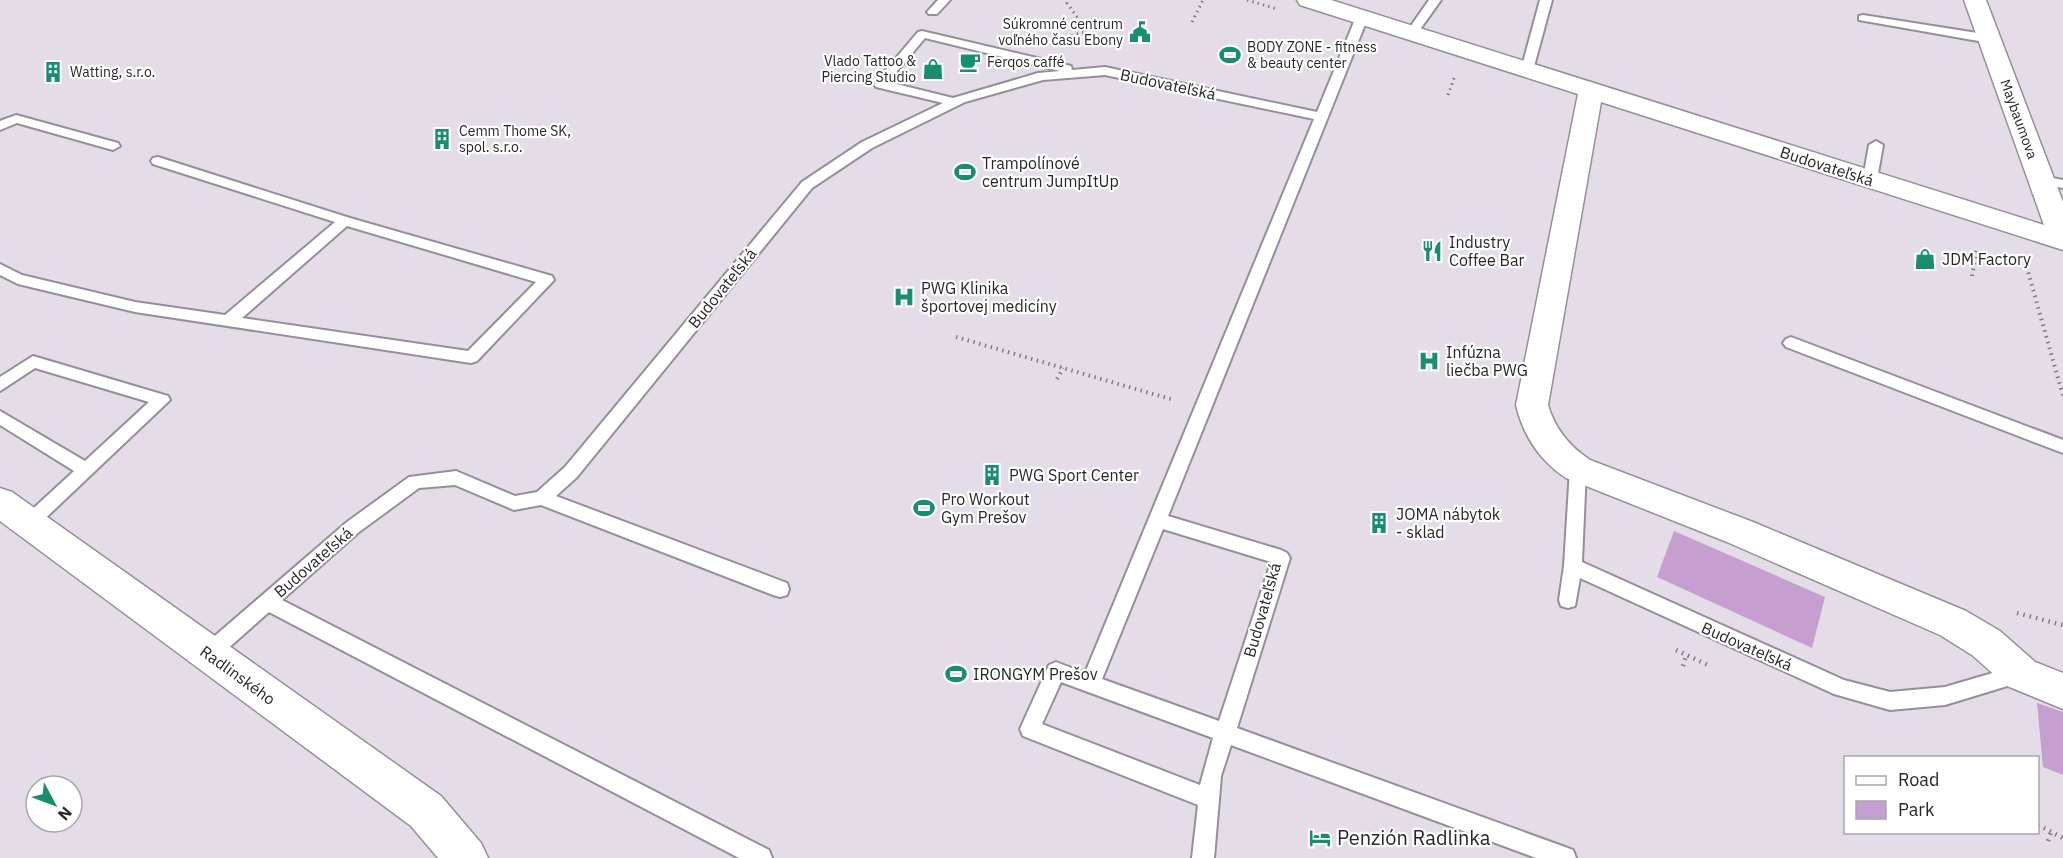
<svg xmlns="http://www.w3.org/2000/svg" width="2063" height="858" viewBox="0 0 2063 858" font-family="'IBM Plex Sans',sans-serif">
<rect width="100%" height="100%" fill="#e4dde7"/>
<g fill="#c49fd0">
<polygon points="1674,531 1825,597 1812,648 1657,577"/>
<polygon points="2037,703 2063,712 2063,775 2043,767"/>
</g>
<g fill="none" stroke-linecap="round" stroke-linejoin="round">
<defs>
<g id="lane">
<polygon points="938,0 950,0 937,14 929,14 927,12"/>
<polygon points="1429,0 1441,0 1416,35 1408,35 1406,33"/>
<polygon points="1540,0 1552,0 1533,70 1527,74 1521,70"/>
<path d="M1362,14L1368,17L1168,516L1281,550L1287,553L1290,558L1237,728L1565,847L1573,850L1576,858H1536L1231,745L1221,776L1214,858H1192L1198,805L1023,736L1020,729L1049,665L1056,662L1085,673L1314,119L1105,75L1043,80L965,102L872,148L812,188L577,477L556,496L787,583L789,589L787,595L780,597L773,595L541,505L514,510L455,485L419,488L359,532L282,600L769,850L772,858H739L269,612L216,659L209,662L202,659L199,653L202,647L347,522L409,477L456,471L515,496L537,492L565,467L802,182L862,142L943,103L876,87L874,84L918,32L922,31L1071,66L1072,70L1105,67L1317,112L1356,17ZM925,38L1060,71L1038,73L953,98L888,82ZM1163,529L1271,562L1219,721L1102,679ZM1061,682L1213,738L1200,785L1042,724Z"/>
<polygon points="1863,15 1990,35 1996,39 1990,43 1859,20 1859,16"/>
<polygon points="16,115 118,143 120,146 113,150 17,123 0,130 0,121"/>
<polygon points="1876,141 1883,145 1877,179 1870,183 1863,179 1869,145"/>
<path d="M158,157L350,218L552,276L554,280L477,361L471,363L135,312L18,284L0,275V264L22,275L135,302L225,315L335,222L153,164L151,161L153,158ZM347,226L536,282L468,351L242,318Z"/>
<polygon points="2042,176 2063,180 2063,188 2037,183 2035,180"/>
<polygon points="1791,337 2063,440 2063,453 1786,347 1783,343 1786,339"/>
<polygon points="33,356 168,396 170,400 35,528 29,530 23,528 20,523 23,518 74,471 0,425 0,411 85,461 149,402 35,368 0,391 0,377"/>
<polygon points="1578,462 1584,464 1586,469 1582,562 1844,680 1890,692 1945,687 2020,665 2027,668 2030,674 2027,680 1945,705 1890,710 1834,694 1580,578 1575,606 1568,608 1561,606 1559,600 1564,566 1570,469 1572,464"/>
</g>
<g id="street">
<path d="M1297,0H1331L2044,225L1964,0H1986L2063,202V250L1601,102L1548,405C1555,429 1569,446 1590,460L1753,522L1966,611L2000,631L2035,662L2063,673V709L2007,686L1972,655L1940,635L1727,542L1566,478C1540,461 1523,435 1516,405L1578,94L1300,5Z"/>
<polygon points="0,488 12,492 441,796 481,843 488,858 438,858 411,826 0,521"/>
</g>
</defs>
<use href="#lane" stroke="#968f99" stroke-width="4"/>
<use href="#street" stroke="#968f99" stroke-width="3"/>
<g stroke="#817c82" stroke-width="3" stroke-dasharray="1.5 4" stroke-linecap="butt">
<polyline points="1247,0 1277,9"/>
<polyline points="1192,22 1203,0"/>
<polyline points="1061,39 1087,31 1067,3 1069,0"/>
<polyline points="1448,95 1454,78"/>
</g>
<g stroke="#817c82" stroke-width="4" stroke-dasharray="1.5 4.5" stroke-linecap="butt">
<polyline points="2025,261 2063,396"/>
<polyline points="1972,276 1977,247"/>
<polyline points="956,337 1174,400"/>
<polyline points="1057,379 1063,368"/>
</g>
<g stroke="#817c82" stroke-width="4.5" stroke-dasharray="1.5 5" stroke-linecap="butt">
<polyline points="2017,613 2063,625"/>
<polyline points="1676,650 1710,666"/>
<polyline points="1683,666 1686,656"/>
<polyline points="2038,825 2063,838"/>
<polyline points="2048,841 2051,832"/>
</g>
<use href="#lane" fill="#fff" fill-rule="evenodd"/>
<use href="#street" fill="#fff" fill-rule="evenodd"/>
</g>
<defs>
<symbol id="civic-bare" viewBox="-9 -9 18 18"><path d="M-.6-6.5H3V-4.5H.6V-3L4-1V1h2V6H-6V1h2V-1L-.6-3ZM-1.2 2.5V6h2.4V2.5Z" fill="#198d6f" stroke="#fff" stroke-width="2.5" paint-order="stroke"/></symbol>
<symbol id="stadium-bare" viewBox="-9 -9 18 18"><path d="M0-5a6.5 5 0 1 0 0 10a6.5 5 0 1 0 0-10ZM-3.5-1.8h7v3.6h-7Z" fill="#198d6f" stroke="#fff" stroke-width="2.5" paint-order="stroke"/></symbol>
<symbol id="cafe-bare" viewBox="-9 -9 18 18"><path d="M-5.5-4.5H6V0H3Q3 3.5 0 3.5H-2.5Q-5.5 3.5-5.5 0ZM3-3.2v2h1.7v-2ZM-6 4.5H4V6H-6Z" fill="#198d6f" stroke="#fff" stroke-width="2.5" paint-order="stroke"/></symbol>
<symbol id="shop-bare" viewBox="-9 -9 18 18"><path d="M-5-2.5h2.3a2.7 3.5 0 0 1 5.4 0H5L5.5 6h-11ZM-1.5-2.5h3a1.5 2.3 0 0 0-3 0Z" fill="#198d6f" stroke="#fff" stroke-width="2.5" paint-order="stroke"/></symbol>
<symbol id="building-bare" viewBox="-9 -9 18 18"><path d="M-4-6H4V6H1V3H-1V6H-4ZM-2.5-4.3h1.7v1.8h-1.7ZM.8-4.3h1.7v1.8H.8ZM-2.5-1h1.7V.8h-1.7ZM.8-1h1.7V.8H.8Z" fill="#198d6f" stroke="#fff" stroke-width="2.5" paint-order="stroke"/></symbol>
<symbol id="restaurant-bare" viewBox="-9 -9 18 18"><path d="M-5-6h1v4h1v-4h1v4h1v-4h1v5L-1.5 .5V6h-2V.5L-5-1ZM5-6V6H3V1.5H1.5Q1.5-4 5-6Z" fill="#198d6f" stroke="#fff" stroke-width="2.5" paint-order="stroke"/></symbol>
<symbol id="hospital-bare" viewBox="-9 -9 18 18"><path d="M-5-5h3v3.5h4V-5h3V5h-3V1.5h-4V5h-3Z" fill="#198d6f" stroke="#fff" stroke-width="2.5" paint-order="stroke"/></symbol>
<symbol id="hotel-bare" viewBox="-9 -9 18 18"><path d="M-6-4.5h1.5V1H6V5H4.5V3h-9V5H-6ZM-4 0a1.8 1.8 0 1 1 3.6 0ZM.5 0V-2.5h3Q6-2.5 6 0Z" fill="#198d6f" stroke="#fff" stroke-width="2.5" paint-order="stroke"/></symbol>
</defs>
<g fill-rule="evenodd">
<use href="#civic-bare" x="1125" y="17" width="30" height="30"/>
<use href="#stadium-bare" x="1215" y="40" width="30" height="30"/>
<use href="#cafe-bare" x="955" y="47" width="30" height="30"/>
<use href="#shop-bare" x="918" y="54" width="30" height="30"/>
<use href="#building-bare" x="38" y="57" width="30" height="30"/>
<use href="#building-bare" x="427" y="124" width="30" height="30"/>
<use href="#stadium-bare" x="950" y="157" width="30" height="30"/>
<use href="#restaurant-bare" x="1417" y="236" width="30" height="30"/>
<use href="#shop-bare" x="1910" y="244" width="30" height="30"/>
<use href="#hospital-bare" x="889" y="282" width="30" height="30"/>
<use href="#hospital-bare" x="1414" y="346" width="30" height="30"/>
<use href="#building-bare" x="977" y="460" width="30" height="30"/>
<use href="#stadium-bare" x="909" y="493" width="30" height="30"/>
<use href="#building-bare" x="1364" y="508" width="30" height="30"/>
<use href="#stadium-bare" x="941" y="659" width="30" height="30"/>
<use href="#hotel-bare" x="1305" y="823" width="30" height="30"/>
</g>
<g text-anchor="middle" stroke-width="4.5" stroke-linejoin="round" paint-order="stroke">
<g font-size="14" fill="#292629" stroke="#fff" text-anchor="start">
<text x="1123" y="29" text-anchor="end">Súkromné centrum<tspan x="1123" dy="16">voľného času Ebony</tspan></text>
<text x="1247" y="52">BODY ZONE - fitness<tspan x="1247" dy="16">&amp; beauty center</tspan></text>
<text x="916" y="66" text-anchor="end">Vlado Tattoo &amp;<tspan x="916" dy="16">Piercing Studio</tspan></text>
<text x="987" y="67">Ferqos caffé</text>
<text x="70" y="77">Watting, s.r.o.</text>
<text x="459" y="136">Cemm Thome SK,<tspan x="459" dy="16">spol. s.r.o.</tspan></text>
</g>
<g font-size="14" fill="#292629" stroke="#fff">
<text transform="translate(2019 119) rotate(70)" y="5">Maybaumova</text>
</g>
<g font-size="16" fill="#292629" stroke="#fff">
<text transform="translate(1168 84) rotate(12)" y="6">Budovateľská</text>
<text transform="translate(1827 166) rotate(18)" y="6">Budovateľská</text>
<text transform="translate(722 288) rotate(-51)" y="6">Budovateľská</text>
<text transform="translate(313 562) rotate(-41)" y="6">Budovateľská</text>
<text transform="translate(1262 610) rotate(-74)" y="6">Budovateľská</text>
<text transform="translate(1747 646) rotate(24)" y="6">Budovateľská</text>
<text transform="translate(238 675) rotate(36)" y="6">Radlinského</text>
</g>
<g font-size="16" fill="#292629" stroke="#fff" text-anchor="start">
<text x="982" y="169">Trampolínové<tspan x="982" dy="18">centrum JumpItUp</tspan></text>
<text x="1449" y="248">Industry<tspan x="1449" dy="18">Coffee Bar</tspan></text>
<text x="1942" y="265">JDM Factory</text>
<text x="921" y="294">PWG Klinika<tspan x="921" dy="18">športovej medicíny</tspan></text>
<text x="1446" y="358">Infúzna<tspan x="1446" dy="18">liečba PWG</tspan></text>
<text x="1009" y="481">PWG Sport Center</text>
<text x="941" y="505">Pro Workout<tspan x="941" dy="18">Gym Prešov</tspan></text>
<text x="1396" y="520">JOMA nábytok<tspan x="1396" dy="18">- sklad</tspan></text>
<text x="973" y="680">IRONGYM Prešov</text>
</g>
<g font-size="20" fill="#292629" stroke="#fff" text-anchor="start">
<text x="1337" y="845">Penzión Radlinka</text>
</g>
</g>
<rect x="1844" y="756" width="195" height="78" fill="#ffffff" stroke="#a9a8a9" stroke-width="1.5"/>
<rect x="1856" y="776" width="30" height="9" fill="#ffffff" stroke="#a9a8a9" stroke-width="1.5"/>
<text x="1898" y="786" font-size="18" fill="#292629">Road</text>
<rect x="1856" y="801" width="30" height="18" fill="#c49fd0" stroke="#a9a8a9" stroke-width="1.5"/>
<text x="1898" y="816" font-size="18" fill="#292629">Park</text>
<g transform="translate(54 804) rotate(131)"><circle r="28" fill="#ffffff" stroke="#a9a8a9" stroke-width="1.5"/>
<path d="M0-4.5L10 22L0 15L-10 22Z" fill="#198d6f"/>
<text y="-9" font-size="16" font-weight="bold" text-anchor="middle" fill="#292629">N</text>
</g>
</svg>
